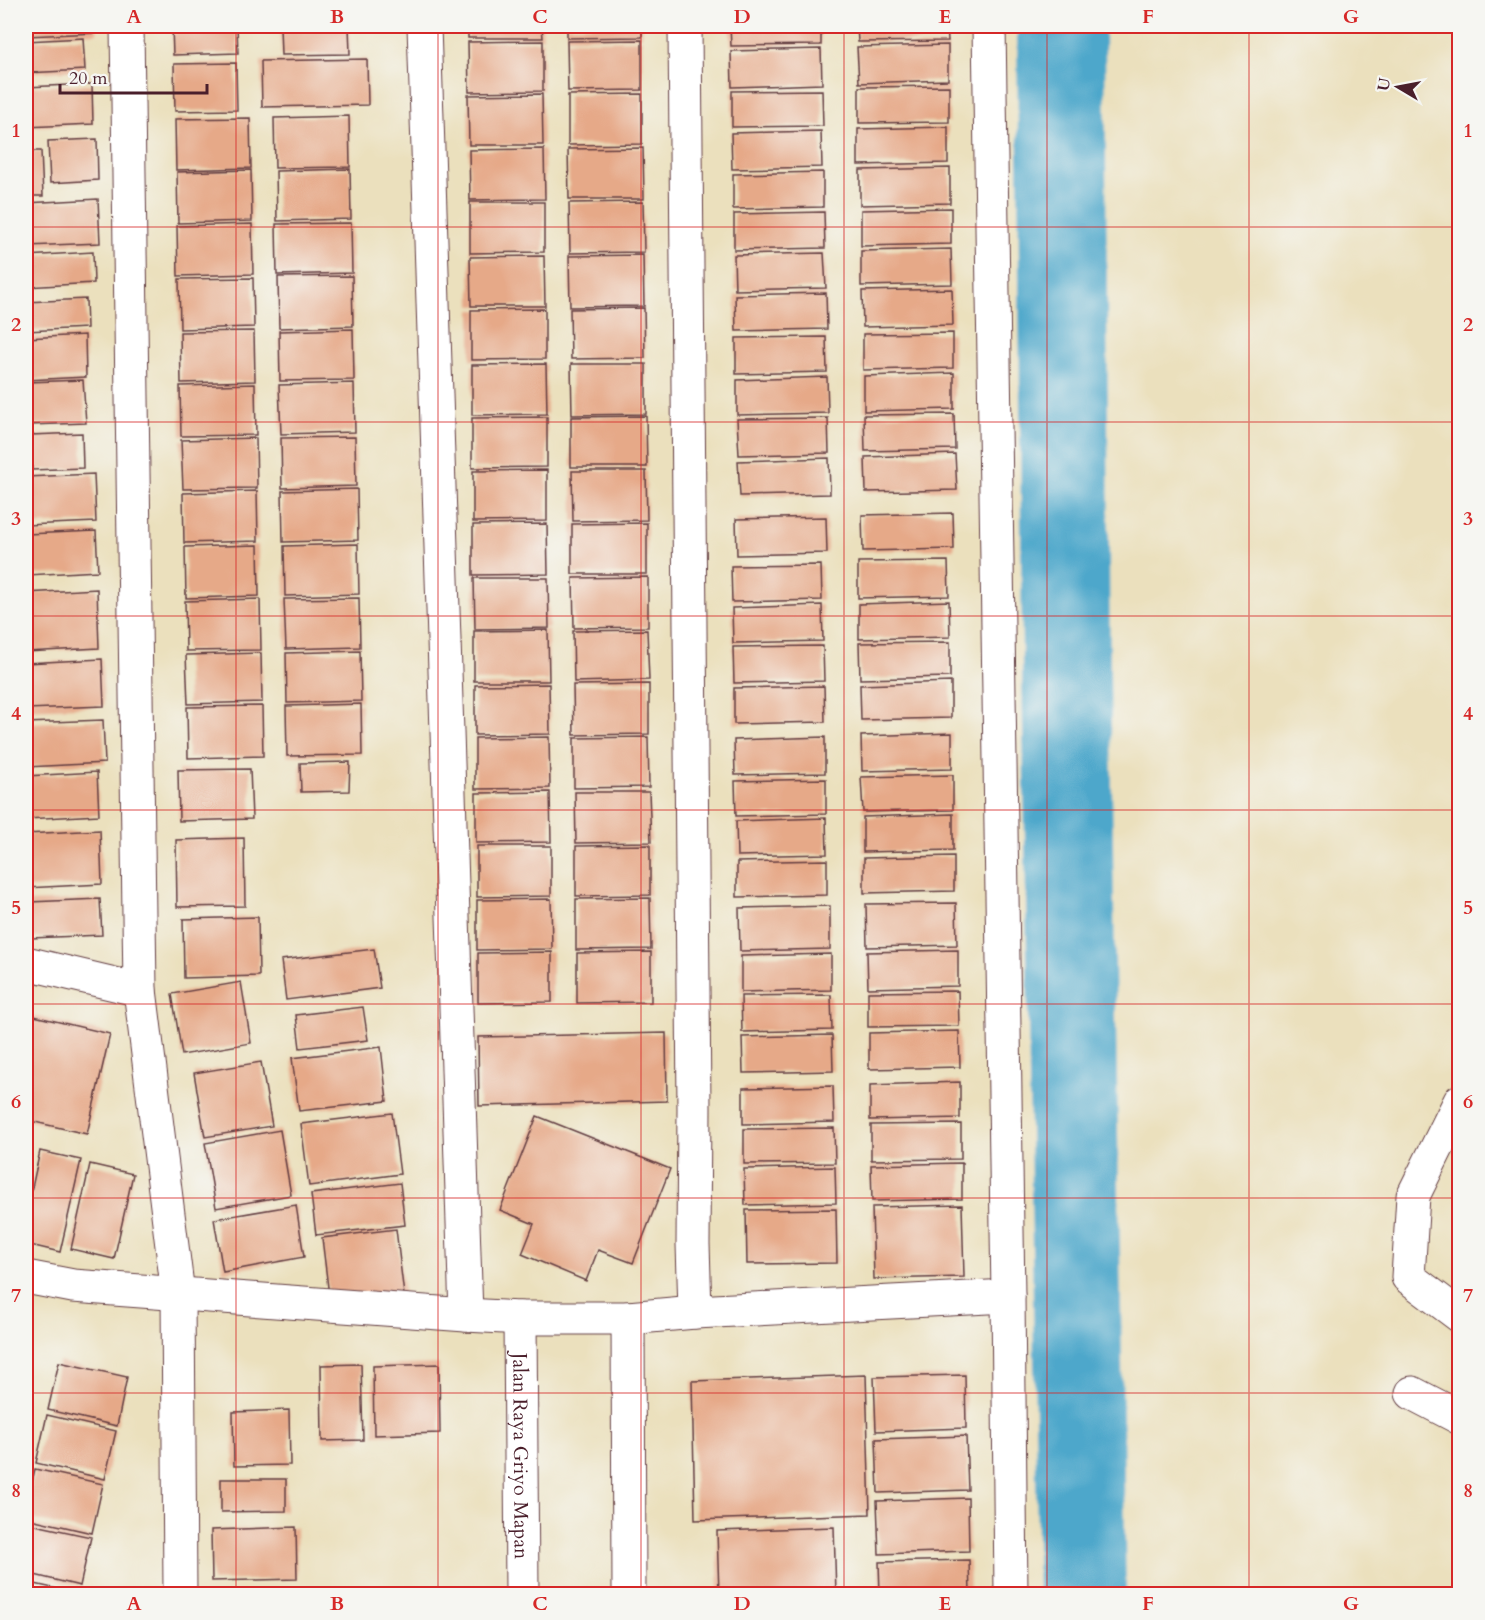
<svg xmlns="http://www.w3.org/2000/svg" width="1485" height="1620" viewBox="0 0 1485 1620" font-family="Cardo,serif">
<rect width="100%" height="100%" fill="#f6f6f2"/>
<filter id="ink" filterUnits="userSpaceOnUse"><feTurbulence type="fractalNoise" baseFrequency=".0167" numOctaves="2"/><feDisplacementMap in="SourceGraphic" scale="12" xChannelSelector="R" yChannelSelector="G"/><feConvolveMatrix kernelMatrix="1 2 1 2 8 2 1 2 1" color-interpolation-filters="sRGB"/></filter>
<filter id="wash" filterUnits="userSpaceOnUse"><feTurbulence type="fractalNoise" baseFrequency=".008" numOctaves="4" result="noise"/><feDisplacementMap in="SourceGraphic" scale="24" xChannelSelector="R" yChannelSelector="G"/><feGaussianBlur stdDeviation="1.35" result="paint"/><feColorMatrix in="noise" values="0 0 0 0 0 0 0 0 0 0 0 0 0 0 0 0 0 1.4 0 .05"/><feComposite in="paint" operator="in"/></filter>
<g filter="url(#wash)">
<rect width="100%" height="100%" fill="#ebe0bd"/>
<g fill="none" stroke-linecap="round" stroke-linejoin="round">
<polyline stroke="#4ea7cb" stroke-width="88" points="1061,26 1066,671 1082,1594"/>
</g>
<g id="blocks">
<g fill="#e6a988">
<polygon points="26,26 97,26 97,33 26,36"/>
<polygon points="172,26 237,26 238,53 173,55"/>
<polygon points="280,26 349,26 350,54 281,55"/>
<polygon points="468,26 542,26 543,38 468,38"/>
<polygon points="567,26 642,26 642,37 567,38"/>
<polygon points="730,26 821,26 821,45 731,46"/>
<polygon points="857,26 947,26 948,41 858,42"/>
<polygon points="83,38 85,70 26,73 26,41"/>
<polygon points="642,40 642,90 568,91 567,41"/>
<polygon points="543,41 543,91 469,92 468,42"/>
<polygon points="948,45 948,80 859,83 857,47"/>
<polygon points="821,49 822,84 732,87 731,51"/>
<polygon points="367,59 368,105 262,107 261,61"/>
<polygon points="236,63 237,110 175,111 174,64"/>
<polygon points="92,84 93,124 26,127 26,87"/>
<polygon points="949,86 949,122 859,123 859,87"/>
<polygon points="822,90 823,126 732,127 732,91"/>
<polygon points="542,94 543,145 469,145 468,95"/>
<polygon points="642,94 642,144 568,145 568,95"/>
<polygon points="349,116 350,167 275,168 274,118"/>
<polygon points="250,118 251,168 176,170 175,119"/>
<polygon points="948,127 948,163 858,165 858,129"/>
<polygon points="821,131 822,167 732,169 731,133"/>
<polygon points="97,139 98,180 50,183 48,141"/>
<polygon points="643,148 644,199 569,199 568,149"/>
<polygon points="544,149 545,199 470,200 469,150"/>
<polygon points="26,151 41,151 43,196 26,196"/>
<polygon points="950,168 950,203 860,205 860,170"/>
<polygon points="350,169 351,219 277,221 276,171"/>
<polygon points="251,170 252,221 178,223 177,172"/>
<polygon points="823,172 823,207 733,209 733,174"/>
<polygon points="98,199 100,243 27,246 26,203"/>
<polygon points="470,202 544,202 544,252 470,253"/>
<polygon points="643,202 644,252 570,253 569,203"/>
<polygon points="951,208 951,244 861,246 861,210"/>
<polygon points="824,212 825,248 734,250 734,214"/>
<polygon points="351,223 352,273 277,275 276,224"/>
<polygon points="252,224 253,274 178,276 177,226"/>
<polygon points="951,249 952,284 861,286 861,251"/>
<polygon points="93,252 94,283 26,287 26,256"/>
<polygon points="824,253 826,288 735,290 734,255"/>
<polygon points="643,255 644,306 570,307 569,256"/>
<polygon points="544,256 545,306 471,306 470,257"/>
<polygon points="352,276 353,326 279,328 278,277"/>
<polygon points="253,278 254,327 180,329 179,279"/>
<polygon points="952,289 953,325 863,327 862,291"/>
<polygon points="826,293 827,329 736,331 735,295"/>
<polygon points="86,299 87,328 26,331 26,302"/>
<polygon points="644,308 645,358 571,359 570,309"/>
<polygon points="545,309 545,359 471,360 471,310"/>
<polygon points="353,329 354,380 280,381 279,331"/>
<polygon points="254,331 255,381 181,383 180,332"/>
<polygon points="953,333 953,368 863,370 863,334"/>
<polygon points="85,335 86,377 26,380 26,338"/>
<polygon points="826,337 827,372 736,374 736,338"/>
<polygon points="546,364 547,414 472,415 472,365"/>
<polygon points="571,364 646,364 646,414 572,415"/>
<polygon points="954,373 954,409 864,411 864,376"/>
<polygon points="827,377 828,413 737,415 737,380"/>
<polygon points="83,380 86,423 30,425 28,382"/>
<polygon points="354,383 355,432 281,434 279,385"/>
<polygon points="255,384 256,435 181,436 180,386"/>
<polygon points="954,414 955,449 865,451 864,415"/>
<polygon points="646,416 647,467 571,467 571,417"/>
<polygon points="547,417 547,467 472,468 472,418"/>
<polygon points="828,418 829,453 739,455 737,419"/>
<polygon points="82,433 83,468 32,470 30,435"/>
<polygon points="355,437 356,486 282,488 281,438"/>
<polygon points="256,438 257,488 183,489 181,440"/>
<polygon points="955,454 957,490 866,492 865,457"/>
<polygon points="829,458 830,494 740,496 738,461"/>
<polygon points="547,470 547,521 473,522 473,471"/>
<polygon points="572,471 646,471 647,520 573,521"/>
<polygon points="94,474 96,522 26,525 26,477"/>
<polygon points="357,489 358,540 283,542 282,491"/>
<polygon points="257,491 258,541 184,543 183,493"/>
<polygon points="953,513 954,549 863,551 862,515"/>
<polygon points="826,517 827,553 737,555 736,519"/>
<polygon points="647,523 647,574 572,574 572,524"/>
<polygon points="547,524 548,574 473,575 473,525"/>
<polygon points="96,531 98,571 27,575 26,534"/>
<polygon points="358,544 359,594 285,596 284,546"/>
<polygon points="258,545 259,596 186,598 185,547"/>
<polygon points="948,561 949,596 858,598 858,562"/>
<polygon points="821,565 822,600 732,602 731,566"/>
<polygon points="648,577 648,627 574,628 573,578"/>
<polygon points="474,578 548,578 549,628 475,629"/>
<polygon points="97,589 99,648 26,652 26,593"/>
<polygon points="359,598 360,647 286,649 284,599"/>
<polygon points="260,599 261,650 186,651 185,601"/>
<polygon points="949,601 950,637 859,639 859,604"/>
<polygon points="822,605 823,641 733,643 732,608"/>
<polygon points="548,630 549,681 474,681 474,631"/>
<polygon points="647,630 649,680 574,682 573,631"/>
<polygon points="950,642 950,677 860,679 859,643"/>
<polygon points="823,646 824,681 734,683 733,647"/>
<polygon points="360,651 361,701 287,703 286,653"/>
<polygon points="261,653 262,702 188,704 186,655"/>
<polygon points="102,659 104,706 26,709 26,663"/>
<polygon points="951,682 951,718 861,720 860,685"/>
<polygon points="549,684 550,734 475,735 475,685"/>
<polygon points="649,684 649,734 574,735 573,685"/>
<polygon points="824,686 825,722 734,724 734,688"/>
<polygon points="361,704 362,755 287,756 286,706"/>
<polygon points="262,706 263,756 188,758 187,707"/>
<polygon points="103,720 105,763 26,767 26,723"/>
<polygon points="952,733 952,769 862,771 861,736"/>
<polygon points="549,737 550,788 475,789 475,738"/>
<polygon points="648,737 649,787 574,788 574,738"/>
<polygon points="825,737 825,773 735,775 734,740"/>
<polygon points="350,762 349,791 301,792 300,763"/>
<polygon points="250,769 252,819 179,821 178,770"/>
<polygon points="97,772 99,815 26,819 26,776"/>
<polygon points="953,775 953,810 863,812 861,777"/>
<polygon points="826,779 826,814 736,816 735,781"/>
<polygon points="550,792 551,842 476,843 476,793"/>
<polygon points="575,792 649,792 651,842 576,843"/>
<polygon points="953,814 953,850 863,852 863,817"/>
<polygon points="826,818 827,854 737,856 736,821"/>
<polygon points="100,830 102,884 26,888 26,834"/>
<polygon points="244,838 245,906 177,907 176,840"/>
<polygon points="650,845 650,895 576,896 576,846"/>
<polygon points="477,846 551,846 551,896 477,897"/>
<polygon points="954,856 954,891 864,893 864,858"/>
<polygon points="827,860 827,895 737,897 737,862"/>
<polygon points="650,898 651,949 576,950 576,899"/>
<polygon points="100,899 102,935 31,938 29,902"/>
<polygon points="551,899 552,949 477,950 477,900"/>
<polygon points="956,903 957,945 867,947 866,904"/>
<polygon points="830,906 830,949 740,951 739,908"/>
<polygon points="258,917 259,976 184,978 183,919"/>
<polygon points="374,949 380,988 286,1000 281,960"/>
<polygon points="958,950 958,986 868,988 867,952"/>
<polygon points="552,952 552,1002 478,1003 478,953"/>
<polygon points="651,952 651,1002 577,1003 577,953"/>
<polygon points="831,954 831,990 741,992 741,956"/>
<polygon points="241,982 251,1043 182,1055 172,994"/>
<polygon points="958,991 959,1026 868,1027 868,992"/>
<polygon points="831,995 832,1030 742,1032 741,996"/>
<polygon points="363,1007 368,1040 300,1048 296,1015"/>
<polygon points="34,1016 110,1034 87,1134 26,1120 26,1056"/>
<polygon points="959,1031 960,1067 869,1069 869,1033"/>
<polygon points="666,1033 667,1101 479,1106 478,1037"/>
<polygon points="832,1035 833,1071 743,1073 742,1037"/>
<polygon points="381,1047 387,1101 299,1111 292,1058"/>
<polygon points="261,1062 272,1126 205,1137 194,1073"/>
<polygon points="960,1082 960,1118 870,1120 870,1085"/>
<polygon points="833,1086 834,1122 743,1124 743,1088"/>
<polygon points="392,1113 400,1174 309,1186 301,1124"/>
<polygon points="537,1116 670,1169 633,1263 598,1250 586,1281 522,1254 534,1224 500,1210"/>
<polygon points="961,1124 961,1159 871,1160 871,1125"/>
<polygon points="834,1128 835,1163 744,1164 744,1129"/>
<polygon points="280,1130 291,1195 216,1208 205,1143"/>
<polygon points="40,1151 81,1160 60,1252 26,1244 26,1215"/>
<polygon points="26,1154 30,1154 26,1169"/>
<polygon points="962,1163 962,1199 872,1201 871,1165"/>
<polygon points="90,1164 133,1174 114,1259 71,1249"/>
<polygon points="835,1167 836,1203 745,1205 744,1169"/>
<polygon points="400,1183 405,1225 316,1235 311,1194"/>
<polygon points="296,1205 304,1257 223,1272 214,1219"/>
<polygon points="962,1205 964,1277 874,1279 872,1207"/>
<polygon points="836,1209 837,1263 747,1264 746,1210"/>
<polygon points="396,1229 404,1295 330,1304 322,1238"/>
<polygon points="59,1362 127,1377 117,1426 48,1410"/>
<polygon points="361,1364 363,1440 322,1441 321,1365"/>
<polygon points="439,1364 440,1433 374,1435 373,1366"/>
<polygon points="866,1375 870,1514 695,1520 692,1381"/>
<polygon points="965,1375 966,1428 876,1431 874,1377"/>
<polygon points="289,1410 290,1465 234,1466 233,1412"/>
<polygon points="47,1415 116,1431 105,1479 36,1463"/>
<polygon points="966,1436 968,1490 878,1493 876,1439"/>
<polygon points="35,1469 103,1484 92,1533 26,1518 26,1509"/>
<polygon points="221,1479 286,1479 286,1511 221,1512"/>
<polygon points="968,1498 969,1551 879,1554 877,1501"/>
<polygon points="26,1523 91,1537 80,1586 26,1573"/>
<polygon points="296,1527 297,1579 212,1581 211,1530"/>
<polygon points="834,1527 836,1594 719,1594 717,1531"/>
<polygon points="969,1560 970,1594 880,1594 879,1562"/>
<polygon points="26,1582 79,1594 26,1594"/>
</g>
</g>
</g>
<g filter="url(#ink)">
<use href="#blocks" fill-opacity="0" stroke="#623c41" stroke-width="1.5"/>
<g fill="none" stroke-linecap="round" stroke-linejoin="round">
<defs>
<g id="street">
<polyline points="127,26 140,990 178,1294 180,1594"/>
<polyline points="424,26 466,1315"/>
<polyline points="685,26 694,1109 693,1244 695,1312"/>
<polyline points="989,26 1008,1296 1011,1594"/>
<polyline points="26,963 140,990"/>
<polyline points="1460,1101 1413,1196 1408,1277 1460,1316"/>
<polyline points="26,1277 73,1286 466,1315 520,1318 628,1318 695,1312 1008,1296"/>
<path id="s1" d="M520,1318L522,1594"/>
<polyline points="628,1318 629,1594"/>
<polyline points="1412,1393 1460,1418"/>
</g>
</defs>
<use href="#street" stroke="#623c41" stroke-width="35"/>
<use href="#street" stroke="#fff" stroke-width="33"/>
</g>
</g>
<path fill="none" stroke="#d62828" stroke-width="1.5" stroke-opacity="0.55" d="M236,26V1594M438,26V1594M641,26V1594M844,26V1594M1047,26V1594M1249,26V1594M26,227H1460M26,422H1460M26,616H1460M26,810H1460M26,1004H1460M26,1198H1460M26,1393H1460"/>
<g text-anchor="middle" stroke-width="4.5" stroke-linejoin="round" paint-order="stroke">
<g font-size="20" fill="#4a1f2b" stroke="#f6f6f2">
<text dy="7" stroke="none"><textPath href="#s1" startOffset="138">Jalan Raya Griyo Mapan</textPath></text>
</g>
</g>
<rect width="1485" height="1620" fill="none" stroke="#f6f6f2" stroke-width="66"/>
<g transform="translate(1398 87) rotate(280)" stroke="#f6f6f2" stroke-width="4.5" paint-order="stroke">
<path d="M0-4.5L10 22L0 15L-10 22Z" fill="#4a1f2b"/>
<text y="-9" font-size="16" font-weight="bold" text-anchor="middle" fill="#4a1f2b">U</text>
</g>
<path d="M60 84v9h147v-9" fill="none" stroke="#4a1f2b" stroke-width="3"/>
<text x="69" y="84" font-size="18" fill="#4a1f2b" stroke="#f6f6f2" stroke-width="4.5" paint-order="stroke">20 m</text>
<rect x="33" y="33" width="1419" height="1554" fill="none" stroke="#d62828" stroke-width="2"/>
<g font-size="20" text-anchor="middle" font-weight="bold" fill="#d62828">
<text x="134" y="23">A</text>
<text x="337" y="23">B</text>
<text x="540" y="23">C</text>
<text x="742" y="23">D</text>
<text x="945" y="23">E</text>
<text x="1148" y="23">F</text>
<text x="1351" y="23">G</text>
<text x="16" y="137">1</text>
<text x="1468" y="137">1</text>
<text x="16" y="331">2</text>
<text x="1468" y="331">2</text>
<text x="16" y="525">3</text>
<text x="1468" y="525">3</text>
<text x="16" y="720">4</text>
<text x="1468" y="720">4</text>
<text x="16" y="914">5</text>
<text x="1468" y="914">5</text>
<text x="16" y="1108">6</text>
<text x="1468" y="1108">6</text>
<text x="16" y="1302">7</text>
<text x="1468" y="1302">7</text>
<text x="16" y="1497">8</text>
<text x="1468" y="1497">8</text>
<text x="134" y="1610">A</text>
<text x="337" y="1610">B</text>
<text x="540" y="1610">C</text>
<text x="742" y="1610">D</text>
<text x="945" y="1610">E</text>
<text x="1148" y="1610">F</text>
<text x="1351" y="1610">G</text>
</g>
</svg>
